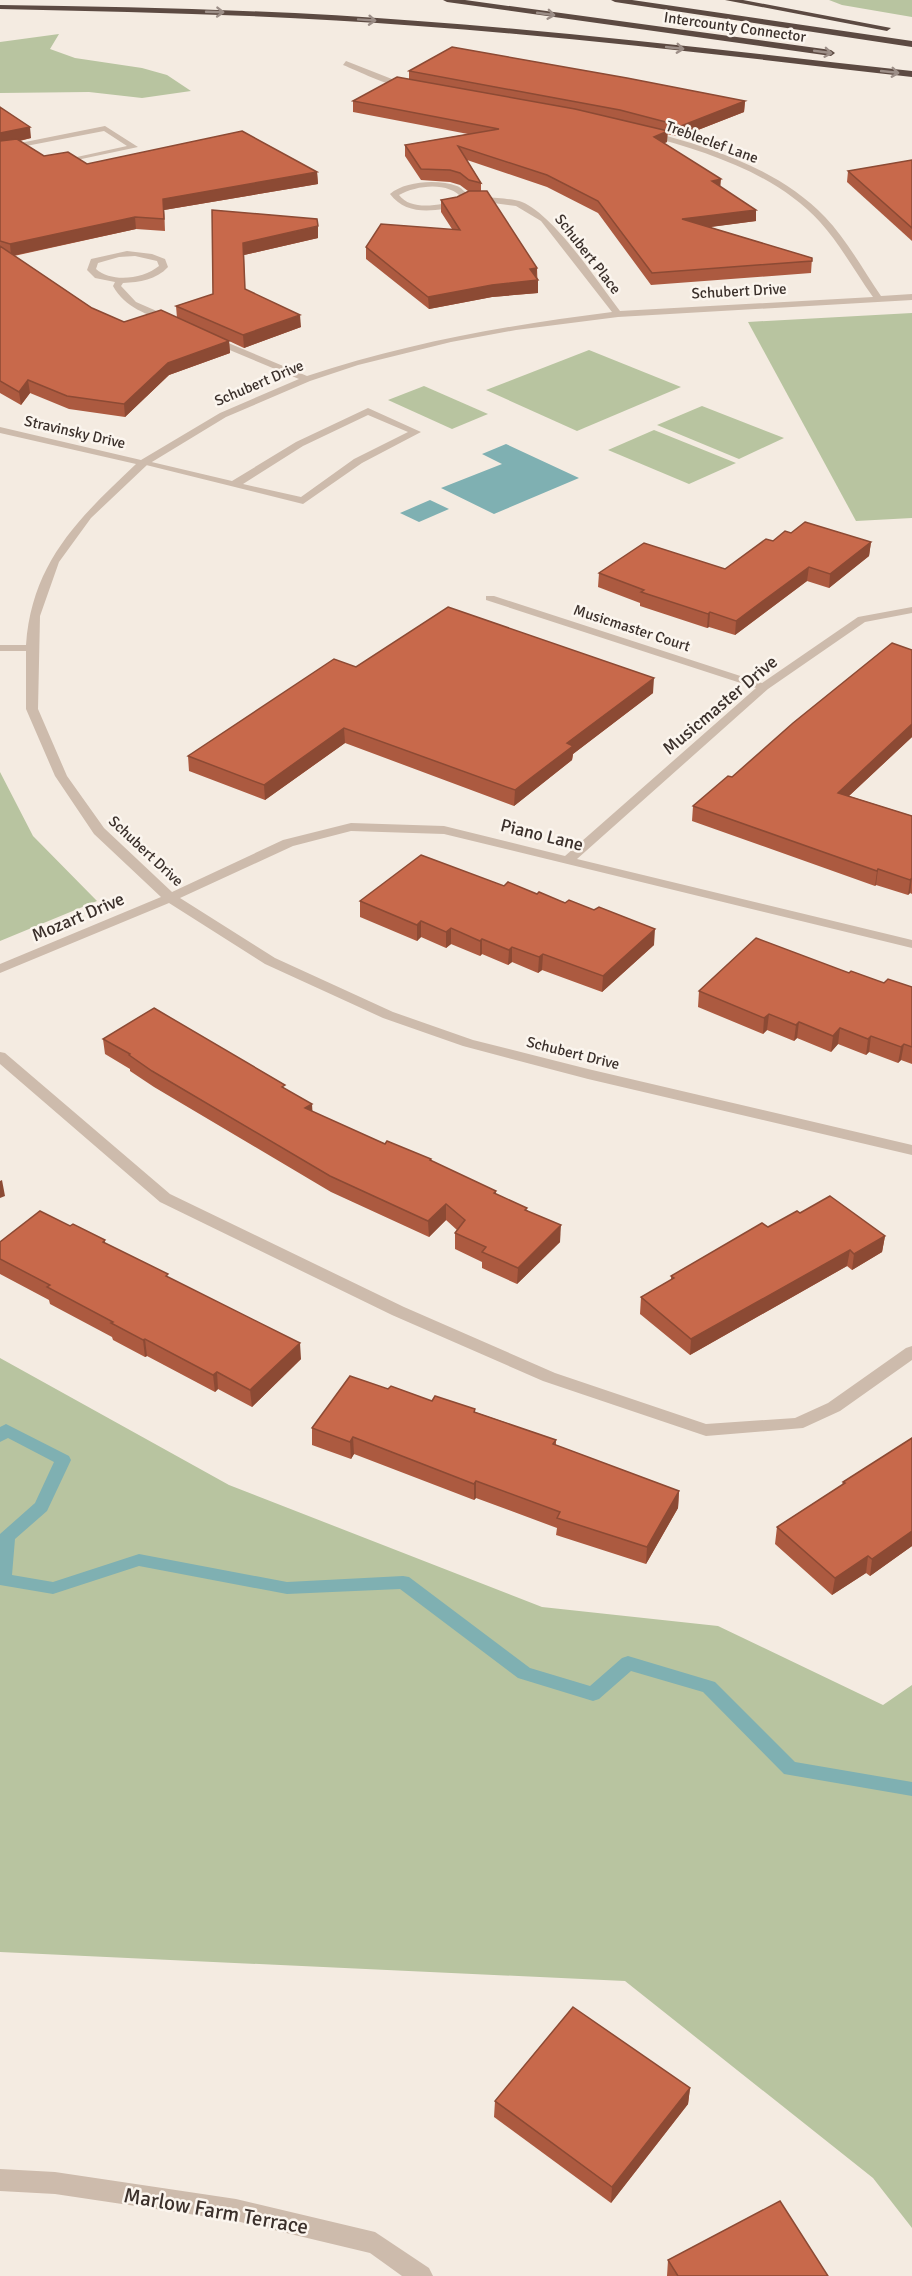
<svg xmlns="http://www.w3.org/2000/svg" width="912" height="2276" viewBox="0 0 912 2276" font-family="Signika,sans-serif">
<rect width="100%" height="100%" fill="#f4ebe1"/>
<g fill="#b8c4a0">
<polygon points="829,0 912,0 912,17 842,5"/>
<polygon points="59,34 50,49 75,58 142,68 167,75 191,91 142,98 89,92 0,93 0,42"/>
<polygon points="912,313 912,518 856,521 748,322"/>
<polygon points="589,350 681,387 577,431 486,390"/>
<polygon points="424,386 488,414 452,429 388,400"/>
<polygon points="702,406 784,438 739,459 657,425"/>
<polygon points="654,430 736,463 689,484 608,450"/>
<polygon points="0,772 33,836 97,901 0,941"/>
<polygon points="0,1358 229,1485 542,1607 718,1626 883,1705 912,1685 912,2228 873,2178 625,1981 0,1952"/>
</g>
<g fill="#7fb0b2">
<polygon points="506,444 579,478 494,514 441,488 502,464 482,454"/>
<polygon points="430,500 449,509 419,522 400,513"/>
</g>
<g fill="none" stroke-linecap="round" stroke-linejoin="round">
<polygon fill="#7fb0b2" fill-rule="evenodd" points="6,1424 69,1456 71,1460 47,1511 15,1539 12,1575 53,1582 139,1554 287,1582 403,1576 409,1577 530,1668 590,1686 622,1658 628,1656 715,1682 795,1762 912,1782 912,1796 784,1774 703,1692 631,1671 599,1699 593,1701 518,1678 400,1589 287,1594 139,1566 53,1594 0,1585 0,1534 35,1503 54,1462 8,1438 0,1442 0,1427"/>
<path fill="#cdbbac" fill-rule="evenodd" d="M368,408L421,432L362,463L303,504L138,463L143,460L232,481L296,442ZM368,415L408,432L354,459L301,497L243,484L303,446Z"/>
<g fill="#cdbbac" fill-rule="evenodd">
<path d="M346,61L397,81L414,85C399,93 359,71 343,65Z"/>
<polygon points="105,126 138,147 58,164 54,162 127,146 104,131 0,151 0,147"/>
<path d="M648,131C710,147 779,169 825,217C847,240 863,270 881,296L912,294V300L618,317L516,330L451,342L358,365L310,381L226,417L147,465L91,518L59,562L40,616L38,709L67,776L104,828L172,892L283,840L351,823L444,826L565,856L756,688L486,600V596H494L762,683L858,617L912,607V613L865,622L768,689L577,859L912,940V948L444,834L351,831L293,846L180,898L275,958L393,1012L473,1040L588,1069L912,1145V1155L588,1079L463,1046L383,1018L265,964L169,903L0,973V964L161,897L94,834L55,776L26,709V651H0V645H26C32,562 79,518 136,464L0,433V427L141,460L220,413L299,379L208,341V337H214L307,376C407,343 508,325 612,312L541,221L516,206L463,199C449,181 417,185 399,195C412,212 441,204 459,201L463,203L462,205C437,211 407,217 390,194C405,181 438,179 457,186C462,188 463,191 468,194C474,198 510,197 522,202C555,216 597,281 620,311L873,297C855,272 840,244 820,222C775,173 707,152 645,135L644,133Z"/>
<path d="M127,251L152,254L165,259L168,267C156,280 140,282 123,283L121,286L136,302L175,319V323H169C147,314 125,308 113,286L115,282L95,278L87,270L91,259ZM135,256L157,261L159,266C143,279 112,283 96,269L98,263L119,257Z"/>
<polygon points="0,1052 5,1053 170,1194 404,1307 555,1373 706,1424 795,1418 828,1403 906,1348 912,1346 912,1360 840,1411 803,1428 706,1436 700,1434 543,1381 392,1315 160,1202 0,1064"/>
<polygon points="0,2169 55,2172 236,2199 375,2232 429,2268 433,2276 402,2276 370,2253 236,2221 55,2194 0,2191"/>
</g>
<g fill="#5c4a42" fill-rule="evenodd">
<polygon points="443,0 465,0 831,50 835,53 831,56 447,2"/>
<polygon points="611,0 632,0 912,41 912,47 615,2"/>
<polygon points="725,0 743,0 891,28 887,31"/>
<path d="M0,5C139,7 279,10 418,21C583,33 748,53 912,71V77C748,58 583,38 418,26C279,15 139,12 0,9Z"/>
</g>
</g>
<g fill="#ac5a40">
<polygon points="409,71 745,101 744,112 680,137 667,134 667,142 664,143 720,186 756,221 709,227 812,258 811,273 651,285 598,213 547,187 467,160 481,183 481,191 537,268 538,293 492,297 429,309 366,259 366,247 452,229 441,212 441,200 457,197 468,191 460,185 450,182 421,180 405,156 405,145 468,134 353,112 353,101 409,79"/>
<polygon points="0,107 31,138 20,141 44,156 87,164 317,172 318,184 164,210 165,231 136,229 14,256 92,308 124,322 177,318 176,306 213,294 212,210 318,238 244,255 245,289 301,327 244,348 229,341 230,353 169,375 125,417 69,409 30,393 21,405 0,393"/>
<polygon points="912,160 912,241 847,182 848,171"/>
<polygon points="791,533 871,542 869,556 829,588 807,581 735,635 709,627 707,628 640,606 640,603 598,587 599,573 725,569 773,541"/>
<polygon points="912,650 912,737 849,796 912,816 912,894 910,893 908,895 876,885 875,886 692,821 693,806 732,777"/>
<polygon points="356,667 653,693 573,754 572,760 514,806 345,743 265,800 189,771 188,756"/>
<polygon points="504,886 594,910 654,945 602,992 542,970 538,973 512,962 508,965 482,954 480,956 451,944 446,948 421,937 417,941 360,917 360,901"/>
<polygon points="849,973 884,983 912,987 912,1064 901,1060 898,1063 869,1052 866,1055 838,1044 831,1052 797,1038 794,1041 767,1030 763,1034 698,1007 699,991"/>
<polygon points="103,1039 286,1089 313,1112 385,1144 431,1161 496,1191 496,1194 527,1210 560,1242 517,1284 482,1268 482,1262 455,1249 455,1233 457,1230 446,1220 429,1237 331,1192 154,1087 130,1071 130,1069 105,1054"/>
<polygon points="800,1213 885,1236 882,1252 852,1270 847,1266 690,1355 640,1314 641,1297 671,1280 671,1276"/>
<polygon points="70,1226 105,1240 105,1243 168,1277 301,1359 252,1407 218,1389 215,1392 147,1356 145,1357 113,1340 112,1337 50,1304 49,1300 0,1274 0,1242"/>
<polygon points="388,1389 432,1401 475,1409 475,1412 556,1440 556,1445 679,1491 678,1508 646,1564 556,1535 557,1528 476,1498 474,1500 354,1454 351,1459 312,1445 312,1428"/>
<polygon points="912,1438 912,1546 870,1576 866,1573 832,1595 775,1544 777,1527 842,1485 843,1482"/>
<polygon points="690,2088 688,2104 611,2203 494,2117 495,2101"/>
<polygon points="668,2260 828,2276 667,2276"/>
</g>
<g fill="#8c4a34">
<polygon points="745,101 744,112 680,137 681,126"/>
<polygon points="30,127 31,138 0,145 0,133"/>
<polygon points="668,131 667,142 653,148 654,137"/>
<polygon points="317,172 318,184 164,210 165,231 163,199"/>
<polygon points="721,179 720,191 712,181"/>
<polygon points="756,210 756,221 681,231 682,219"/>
<polygon points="135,217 136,229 11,256 10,244"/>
<polygon points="318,226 318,238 244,255 243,243"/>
<polygon points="537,268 536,281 538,280 538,293 492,297 429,309 428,297 530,269"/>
<polygon points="300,315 301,327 244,348 243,335"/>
<polygon points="229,341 230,353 169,375 125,417 124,404 168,363"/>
<polygon points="28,380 30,393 21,405 19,392"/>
<polygon points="871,542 869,556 829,588 830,574"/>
<polygon points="809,567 807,581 735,635 736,621"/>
<polygon points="710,612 709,627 707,628 708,614"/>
<polygon points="654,678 653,693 573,754 572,760 514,806 515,790 567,743"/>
<polygon points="912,724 912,737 836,808 838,793"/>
<polygon points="344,728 345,743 265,800 264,785"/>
<polygon points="878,869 876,885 875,886 877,871"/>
<polygon points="912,878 910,893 908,895 910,880"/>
<polygon points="421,921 421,937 417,941 417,925"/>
<polygon points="451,928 451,944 446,948 446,932"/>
<polygon points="655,929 654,945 602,992 603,976"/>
<polygon points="482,939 482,954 480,956 480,941"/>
<polygon points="512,947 512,962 508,965 509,950"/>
<polygon points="543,954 542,970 538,973 539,957"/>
<polygon points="769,1014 767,1030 763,1034 764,1018"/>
<polygon points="799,1022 797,1038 794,1041 796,1025"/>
<polygon points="840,1028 838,1044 831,1052 833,1036"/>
<polygon points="871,1036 869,1052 866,1055 868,1039"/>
<polygon points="904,1044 901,1060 898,1063 901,1047"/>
<polygon points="312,1104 313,1120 305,1108"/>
<polygon points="2,1180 5,1196 0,1198 0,1181"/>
<polygon points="446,1204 446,1220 429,1237 428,1221"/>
<polygon points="561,1225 560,1242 517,1284 518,1268"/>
<polygon points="885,1236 882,1252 852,1270 854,1254"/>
<polygon points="850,1250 847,1266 690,1355 691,1339"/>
<polygon points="145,1339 147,1356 145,1357 143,1340"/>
<polygon points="300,1343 301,1359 252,1407 250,1390"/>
<polygon points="217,1372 218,1389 215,1392 213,1375"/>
<polygon points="353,1437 354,1454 351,1459 350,1442"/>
<polygon points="476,1481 476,1498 474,1500 474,1484"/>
<polygon points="679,1491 678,1508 646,1564 647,1547"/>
<polygon points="912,1531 912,1546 870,1576 872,1559"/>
<polygon points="868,1556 866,1573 832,1595 835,1578"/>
<polygon points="690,2088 688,2104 611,2203 612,2187"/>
</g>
<g fill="#c8694b" stroke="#8c4a34" stroke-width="1.5">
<polygon points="452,47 627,78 745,101 681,126 620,110 409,71"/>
<polygon points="397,77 575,109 668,131 654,137 721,179 712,181 756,210 682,219 812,258 812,261 652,273 598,201 547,175 458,146 481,183 469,180 460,173 450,170 421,169 405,145 499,129 353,101"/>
<polygon points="0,107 30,127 0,133"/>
<polygon points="242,131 317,172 163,199 164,219 135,217 10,244 0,241 0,141 17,139 44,156 68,152 87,164"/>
<polygon points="912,160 912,228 848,171"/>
<polygon points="469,191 487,191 537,268 530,269 538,280 492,285 428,297 366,247 381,224 460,230 441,200 457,197"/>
<polygon points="212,210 317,219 318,226 243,243 245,289 300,315 243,335 176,306 213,294"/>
<polygon points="0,246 92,308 124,322 161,310 229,341 168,363 124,404 67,396 28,380 19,392 0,381"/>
<polygon points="805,522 871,542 830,574 809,567 736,621 710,612 708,614 641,592 644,590 599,573 644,543 725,569 766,539 773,541 785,531 791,533"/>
<polygon points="448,607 654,678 567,743 573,746 515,790 344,728 264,785 188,756 334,659 356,667"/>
<polygon points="892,643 912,650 912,724 838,793 912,816 912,878 910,880 878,869 877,871 693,806 728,776 732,777 793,723"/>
<polygon points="421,855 504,886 508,882 537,894 539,892 565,903 569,900 594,910 599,907 655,929 603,976 543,954 539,957 512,947 509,950 482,939 480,941 451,928 446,932 421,921 417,925 360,901"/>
<polygon points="756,938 849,973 851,971 884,983 888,979 912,987 912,1047 904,1044 901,1047 871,1036 868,1039 840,1028 833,1036 799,1022 796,1025 769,1014 764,1018 699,991"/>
<polygon points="154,1008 285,1085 282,1087 312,1104 305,1108 385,1144 387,1141 431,1159 430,1160 496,1191 494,1193 527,1208 525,1210 561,1225 518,1268 482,1252 486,1247 455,1233 465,1220 446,1204 428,1221 330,1176 152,1071 129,1055 130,1054 103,1039"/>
<polygon points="830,1196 885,1236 854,1254 850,1250 691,1339 641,1297 674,1278 671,1276 762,1223 768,1227 797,1211 800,1213"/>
<polygon points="40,1211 70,1226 73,1224 105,1240 103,1242 168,1274 166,1276 300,1343 250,1390 217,1372 213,1375 145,1339 143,1340 111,1323 113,1322 47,1287 50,1285 0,1259 0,1242"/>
<polygon points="350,1376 388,1389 391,1386 432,1401 435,1396 475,1409 474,1412 556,1440 553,1444 679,1491 647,1547 557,1518 560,1512 476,1481 474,1484 353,1437 350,1442 312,1428"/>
<polygon points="912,1438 912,1531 872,1559 868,1556 835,1578 777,1527 845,1483 843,1482"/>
<polygon points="573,2007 690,2088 612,2187 495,2101"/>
<polygon points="780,2201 828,2276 678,2276 668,2260"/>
</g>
<defs><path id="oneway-shaft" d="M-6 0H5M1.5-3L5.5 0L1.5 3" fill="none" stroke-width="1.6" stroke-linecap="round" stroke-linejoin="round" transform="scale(1.5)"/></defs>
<g stroke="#9c8e87">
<use href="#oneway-shaft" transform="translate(215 12) rotate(2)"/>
<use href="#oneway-shaft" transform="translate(546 14) rotate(8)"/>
<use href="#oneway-shaft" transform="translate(367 20) rotate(4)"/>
<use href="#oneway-shaft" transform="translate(675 48) rotate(6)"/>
<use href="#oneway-shaft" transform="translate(823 52) rotate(8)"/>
<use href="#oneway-shaft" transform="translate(890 72) rotate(6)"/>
</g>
<g text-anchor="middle" stroke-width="5" stroke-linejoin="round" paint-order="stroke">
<g font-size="15" fill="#3b302b" stroke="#fbf5ee">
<text transform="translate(735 27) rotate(8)" y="5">Intercounty Connector</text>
<text transform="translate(712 142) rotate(20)" y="5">Trebleclef Lane</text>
<text transform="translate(588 254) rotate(52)" y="5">Schubert Place</text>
<text transform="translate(739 291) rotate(-3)" y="5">Schubert Drive</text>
<text transform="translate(259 383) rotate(-23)" y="5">Schubert Drive</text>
<text transform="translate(75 432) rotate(13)" y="5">Stravinsky Drive</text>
<text transform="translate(632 628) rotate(18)" y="5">Musicmaster Court</text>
<text transform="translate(146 851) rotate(43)" y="5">Schubert Drive</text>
<text transform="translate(573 1053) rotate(14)" y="5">Schubert Drive</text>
</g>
<g font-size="18" fill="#3b302b" stroke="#fbf5ee">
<text transform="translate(720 705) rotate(-40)" y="6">Musicmaster Drive</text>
<text transform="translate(542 835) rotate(14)" y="6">Piano Lane</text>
<text transform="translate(78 917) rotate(-23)" y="6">Mozart Drive</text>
</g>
<g font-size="21" fill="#3b302b" stroke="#fbf5ee">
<text transform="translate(216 2211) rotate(10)" y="7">Marlow Farm Terrace</text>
</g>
</g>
</svg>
